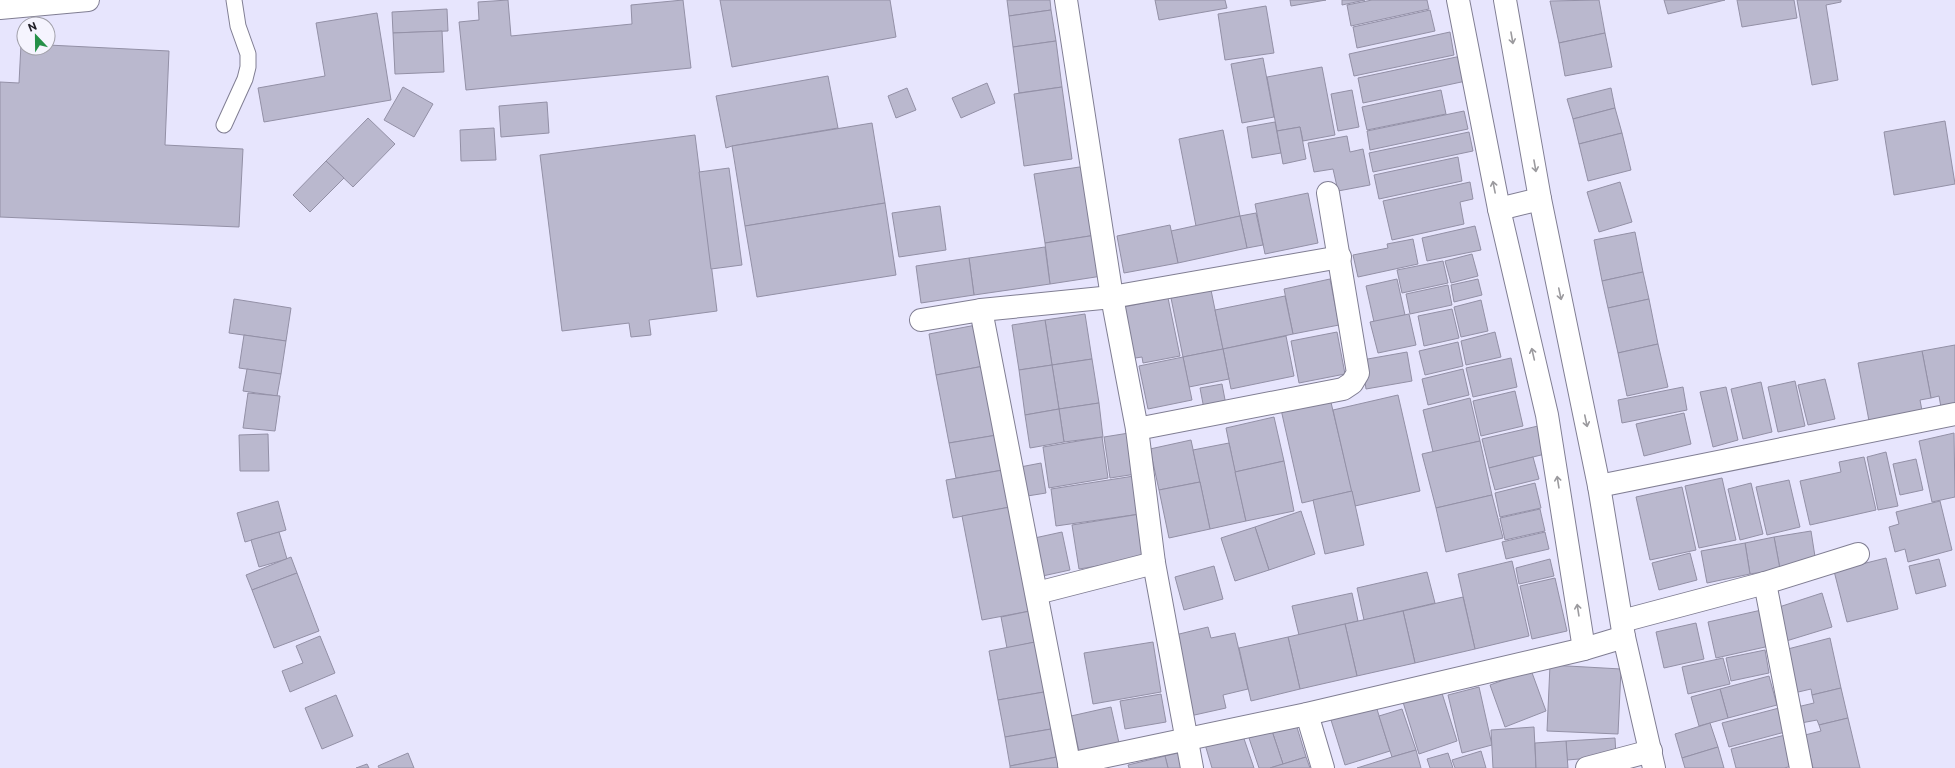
<svg xmlns="http://www.w3.org/2000/svg" width="1955" height="768" viewBox="0 0 1955 768" font-family="Commissioner,sans-serif">
<rect width="100%" height="100%" fill="#e7e5fd"/>
<g fill="#bab8ce" stroke="#9390a6">
<polygon points="508,0 511,36 632,24 631,5 683,0 691,68 466,90 459,22 479,20 478,2"/>
<polygon points="720,0 890,0 896,37 732,67"/>
<polygon points="1007,0 1050,0 1051,10 1009,16"/>
<polygon points="1155,0 1225,0 1227,8 1159,20"/>
<polygon points="1290,0 1326,0 1291,6"/>
<polygon points="1342,0 1365,0 1342,5"/>
<polygon points="1372,0 1427,0 1429,9 1351,26 1347,5"/>
<polygon points="1599,0 1605,33 1559,43 1550,1"/>
<polygon points="1664,0 1725,0 1668,14"/>
<polygon points="1737,0 1794,0 1797,18 1742,27"/>
<polygon points="1797,0 1841,0 1841,2 1826,5 1838,80 1812,85"/>
<polygon points="1266,6 1274,53 1225,60 1218,14"/>
<polygon points="447,9 448,31 393,33 392,12"/>
<polygon points="1051,10 1056,41 1013,47 1009,16"/>
<polygon points="1430,10 1435,31 1357,48 1353,27"/>
<polygon points="377,13 391,100 264,122 258,88 325,76 316,23"/>
<polygon points="442,31 444,72 395,74 393,33"/>
<polygon points="1450,32 1454,55 1354,76 1349,54"/>
<polygon points="1605,33 1612,67 1565,76 1559,43"/>
<polygon points="1056,41 1062,87 1019,93 1013,47"/>
<polygon points="21,44 24,44 24,48 48,48 48,45 169,51 165,145 243,149 239,227 0,217 0,82 19,83"/>
<polygon points="1461,56 1466,81 1363,103 1358,78"/>
<polygon points="1263,58 1274,117 1242,123 1231,64"/>
<polygon points="1322,67 1335,135 1303,141 1300,127 1277,131 1267,77"/>
<polygon points="828,76 838,128 732,146 726,148 716,96"/>
<polygon points="987,83 995,103 961,118 952,98"/>
<polygon points="403,87 433,104 414,137 384,120"/>
<polygon points="1062,87 1072,159 1024,166 1014,94"/>
<polygon points="907,88 916,110 896,118 888,96"/>
<polygon points="1611,88 1615,108 1573,119 1567,99"/>
<polygon points="1352,90 1359,127 1338,131 1331,94"/>
<polygon points="1441,90 1446,114 1367,130 1362,107"/>
<polygon points="547,102 549,133 501,137 499,106"/>
<polygon points="1615,108 1622,133 1579,144 1573,119"/>
<polygon points="1464,111 1468,129 1370,150 1367,131"/>
<polygon points="368,118 395,144 353,187 326,161"/>
<polygon points="1945,121 1955,184 1894,195 1884,132"/>
<polygon points="1275,122 1281,153 1252,158 1247,127"/>
<polygon points="872,123 885,203 745,226 732,146"/>
<polygon points="1300,127 1306,159 1283,164 1277,131"/>
<polygon points="494,128 496,160 461,161 460,130"/>
<polygon points="1223,130 1240,216 1196,226 1179,139"/>
<polygon points="1469,132 1473,151 1373,172 1369,153"/>
<polygon points="1622,133 1631,170 1588,181 1579,144"/>
<polygon points="695,135 717,311 649,320 651,335 631,337 629,323 562,331 540,155"/>
<polygon points="1347,136 1350,152 1363,149 1370,185 1338,191 1333,169 1314,172 1308,143"/>
<polygon points="1458,157 1462,181 1379,199 1374,175"/>
<polygon points="326,161 344,178 310,212 293,195"/>
<polygon points="1086,166 1096,235 1045,243 1034,174"/>
<polygon points="729,168 742,265 711,269 699,172"/>
<polygon points="1470,182 1473,199 1460,202 1464,224 1392,240 1383,201"/>
<polygon points="1620,182 1632,222 1599,232 1587,192"/>
<polygon points="1308,193 1318,243 1265,254 1255,204"/>
<polygon points="885,203 896,275 757,297 745,226"/>
<polygon points="940,206 946,250 899,257 892,213"/>
<polygon points="1256,213 1263,245 1247,248 1240,216"/>
<polygon points="1240,216 1247,248 1178,263 1171,231"/>
<polygon points="1170,225 1178,263 1124,273 1117,236"/>
<polygon points="1475,226 1481,250 1427,261 1422,238"/>
<polygon points="1635,232 1643,272 1602,281 1594,240"/>
<polygon points="1096,235 1102,276 1050,284 1045,243"/>
<polygon points="1413,239 1418,264 1358,277 1353,255 1388,248 1387,244"/>
<polygon points="1045,247 1050,284 974,295 969,258"/>
<polygon points="1472,254 1478,276 1451,283 1445,261"/>
<polygon points="969,258 974,295 921,303 916,266"/>
<polygon points="1443,261 1448,283 1402,293 1397,270"/>
<polygon points="1643,272 1649,299 1608,308 1602,281"/>
<polygon points="1330,279 1339,325 1293,334 1284,289"/>
<polygon points="1397,279 1405,315 1374,322 1366,286"/>
<polygon points="1478,279 1482,295 1454,302 1451,285"/>
<polygon points="1448,285 1452,305 1410,314 1406,294"/>
<polygon points="1211,290 1223,349 1183,357 1171,298"/>
<polygon points="1285,296 1293,334 1223,349 1215,310"/>
<polygon points="1168,298 1180,356 1143,363 1142,357 1129,359 1119,308"/>
<polygon points="234,299 291,308 286,341 229,333"/>
<polygon points="1649,299 1658,344 1618,353 1608,308"/>
<polygon points="1481,300 1488,331 1461,337 1454,307"/>
<polygon points="1452,309 1459,338 1424,346 1418,316"/>
<polygon points="1085,314 1092,359 1052,365 1045,320"/>
<polygon points="1409,314 1416,345 1378,353 1370,322"/>
<polygon points="1045,320 1052,365 1019,370 1012,325"/>
<polygon points="976,325 984,366 936,375 929,334"/>
<polygon points="1337,332 1345,374 1299,383 1291,341"/>
<polygon points="1495,332 1501,357 1466,365 1461,341"/>
<polygon points="244,335 286,341 281,374 239,368"/>
<polygon points="1286,336 1294,376 1231,389 1223,349"/>
<polygon points="1458,342 1463,366 1425,375 1419,351"/>
<polygon points="1658,344 1668,387 1627,396 1618,353"/>
<polygon points="1955,345 1955,410 1942,413 1939,396 1931,398 1922,351"/>
<polygon points="1223,349 1229,379 1189,387 1183,357"/>
<polygon points="1922,351 1931,398 1920,400 1923,416 1870,426 1858,363"/>
<polygon points="1407,352 1412,381 1366,389 1362,360"/>
<polygon points="1183,357 1192,400 1148,409 1139,366"/>
<polygon points="1511,358 1517,387 1473,397 1466,368"/>
<polygon points="1092,359 1099,403 1059,409 1052,365"/>
<polygon points="1052,365 1059,409 1025,415 1019,370"/>
<polygon points="984,366 997,435 949,443 936,375"/>
<polygon points="247,369 281,374 277,396 243,391"/>
<polygon points="1463,369 1469,395 1428,405 1422,379"/>
<polygon points="1825,379 1835,419 1808,425 1798,385"/>
<polygon points="1795,381 1805,426 1778,432 1768,387"/>
<polygon points="1761,382 1772,432 1743,439 1731,389"/>
<polygon points="1222,384 1226,405 1204,409 1200,388"/>
<polygon points="1683,387 1687,410 1622,423 1618,400"/>
<polygon points="1726,387 1738,440 1713,447 1700,392"/>
<polygon points="1515,391 1523,426 1481,436 1473,401"/>
<polygon points="248,393 280,396 275,431 243,428"/>
<polygon points="1329,394 1352,491 1302,503 1280,405"/>
<polygon points="1398,395 1420,491 1355,506 1333,410"/>
<polygon points="1470,398 1480,441 1433,452 1423,410"/>
<polygon points="1099,403 1103,437 1064,442 1059,409"/>
<polygon points="1059,409 1064,442 1030,448 1025,415"/>
<polygon points="1684,413 1691,444 1644,456 1636,424"/>
<polygon points="1274,417 1284,461 1235,472 1226,428"/>
<polygon points="1538,426 1545,454 1489,468 1482,439"/>
<polygon points="1129,433 1136,474 1110,478 1104,437"/>
<polygon points="1954,433 1955,497 1932,502 1919,441"/>
<polygon points="268,434 269,471 240,471 239,435"/>
<polygon points="997,435 1003,470 956,478 949,443"/>
<polygon points="1102,437 1108,478 1049,488 1043,447"/>
<polygon points="1191,440 1200,482 1159,490 1150,449"/>
<polygon points="1480,441 1492,495 1436,508 1422,454"/>
<polygon points="1229,443 1246,521 1210,529 1193,450"/>
<polygon points="1886,452 1898,506 1878,510 1867,457"/>
<polygon points="1533,457 1539,479 1495,490 1489,468"/>
<polygon points="1864,457 1876,510 1810,525 1800,481 1841,472 1839,462"/>
<polygon points="1916,459 1923,490 1900,495 1893,464"/>
<polygon points="1284,461 1294,511 1246,521 1235,472"/>
<polygon points="1041,463 1046,493 1021,497 1015,468"/>
<polygon points="1003,470 1010,507 953,518 946,480"/>
<polygon points="1134,476 1140,514 1056,526 1051,489"/>
<polygon points="1722,478 1736,540 1699,548 1685,486"/>
<polygon points="1789,480 1800,527 1767,535 1756,487"/>
<polygon points="1200,482 1210,529 1169,538 1159,490"/>
<polygon points="1535,483 1541,508 1500,517 1495,493"/>
<polygon points="1751,483 1763,534 1740,540 1728,489"/>
<polygon points="1682,487 1696,550 1650,560 1636,497"/>
<polygon points="1352,491 1364,545 1325,554 1313,500"/>
<polygon points="1492,495 1503,538 1446,552 1436,508"/>
<polygon points="278,501 286,530 245,542 237,513"/>
<polygon points="1940,501 1952,550 1908,562 1905,549 1895,552 1889,527 1899,524 1896,512"/>
<polygon points="1010,507 1030,611 982,620 962,516"/>
<polygon points="1540,509 1545,531 1505,540 1500,518"/>
<polygon points="1301,511 1315,554 1269,570 1255,527"/>
<polygon points="1140,514 1146,558 1079,569 1072,525"/>
<polygon points="1255,527 1269,570 1235,581 1221,538"/>
<polygon points="1811,531 1816,563 1780,569 1774,537"/>
<polygon points="279,532 287,559 259,567 251,540"/>
<polygon points="1062,532 1070,570 1038,577 1030,539"/>
<polygon points="1545,532 1549,549 1506,559 1502,542"/>
<polygon points="1774,537 1780,569 1750,574 1745,543"/>
<polygon points="1745,543 1750,574 1707,583 1701,551"/>
<polygon points="1690,553 1697,580 1659,590 1652,563"/>
<polygon points="291,557 297,573 252,590 246,575"/>
<polygon points="1886,558 1898,609 1847,622 1834,571"/>
<polygon points="1550,559 1554,576 1519,584 1516,568"/>
<polygon points="1939,559 1946,586 1916,594 1909,566"/>
<polygon points="1512,561 1529,636 1475,649 1458,574"/>
<polygon points="1214,566 1223,599 1184,610 1175,577"/>
<polygon points="1427,572 1435,603 1364,620 1357,588"/>
<polygon points="297,573 319,631 274,648 252,590"/>
<polygon points="1555,578 1567,631 1532,639 1520,586"/>
<polygon points="1352,593 1358,621 1299,635 1292,606"/>
<polygon points="1822,593 1832,627 1783,642 1773,609"/>
<polygon points="1463,597 1475,649 1415,663 1403,611"/>
<polygon points="1766,609 1774,645 1716,658 1708,622"/>
<polygon points="1030,611 1035,642 1007,648 1001,617"/>
<polygon points="1403,611 1415,663 1357,676 1345,624"/>
<polygon points="1696,623 1704,659 1664,668 1656,632"/>
<polygon points="1345,624 1357,676 1300,689 1288,637"/>
<polygon points="1208,627 1211,638 1235,633 1248,689 1223,695 1226,708 1190,716 1171,636"/>
<polygon points="320,636 335,673 290,692 282,671 303,663 296,646"/>
<polygon points="1288,637 1300,689 1251,701 1239,648"/>
<polygon points="1830,638 1841,688 1812,695 1811,689 1794,693 1784,650"/>
<polygon points="1035,642 1044,692 998,700 989,651"/>
<polygon points="1153,642 1161,692 1093,704 1084,653"/>
<polygon points="1765,650 1769,673 1731,681 1726,658"/>
<polygon points="1723,658 1730,684 1688,694 1682,667"/>
<polygon points="1550,665 1621,669 1618,734 1547,731"/>
<polygon points="1531,670 1546,711 1505,727 1490,685"/>
<polygon points="1769,676 1777,705 1728,718 1720,689"/>
<polygon points="1479,687 1492,745 1462,753 1448,695"/>
<polygon points="1841,688 1848,718 1819,725 1817,720 1801,723 1797,707 1814,703 1812,695"/>
<polygon points="1720,689 1728,718 1699,726 1691,697"/>
<polygon points="1441,690 1457,741 1419,754 1403,702"/>
<polygon points="1044,692 1051,729 1005,737 998,700"/>
<polygon points="1161,694 1166,722 1125,729 1120,701"/>
<polygon points="336,695 353,736 322,749 305,708"/>
<polygon points="1376,706 1390,751 1345,765 1331,720"/>
<polygon points="1111,707 1119,743 1079,751 1071,716"/>
<polygon points="1779,708 1785,732 1729,747 1722,723"/>
<polygon points="1402,709 1416,750 1392,757 1379,716"/>
<polygon points="1848,718 1860,768 1813,768 1805,735 1821,731 1819,725"/>
<polygon points="1710,723 1718,747 1682,758 1675,734"/>
<polygon points="1296,724 1306,757 1283,764 1272,731"/>
<polygon points="1534,727 1536,768 1493,768 1491,730"/>
<polygon points="1051,729 1056,757 1010,766 1005,737"/>
<polygon points="1241,730 1254,768 1212,768 1204,741"/>
<polygon points="1272,731 1283,764 1270,768 1259,768 1249,738"/>
<polygon points="1785,735 1793,766 1784,768 1736,768 1731,749"/>
<polygon points="1615,738 1616,756 1567,760 1566,741"/>
<polygon points="1566,741 1568,768 1536,768 1535,743"/>
<polygon points="1718,747 1724,768 1685,768 1682,758"/>
<polygon points="1416,750 1421,768 1357,768 1392,757"/>
<polygon points="1481,751 1486,768 1455,768 1452,760"/>
<polygon points="408,753 414,768 379,768 378,766"/>
<polygon points="1178,753 1182,768 1168,768 1165,756"/>
<polygon points="1448,753 1453,768 1430,768 1427,759"/>
<polygon points="1062,756 1064,768 1010,768 1010,766"/>
<polygon points="1165,756 1168,768 1129,768 1128,765"/>
<polygon points="1306,757 1310,768 1270,768 1283,764"/>
<polygon points="367,764 369,768 356,768"/>
</g>
<g fill="none" stroke-linecap="round" stroke-linejoin="round">
<defs>
<polyline id="service" points="224,125 245,79 248,67 248,54 238,26 234,0"/>
<g id="minor">
<polyline points="1066,0 1112,297 1137,429 1154,563 1192,768"/>
<polyline points="1458,0 1499,209 1547,415 1584,649"/>
<polyline points="1505,0 1540,199 1599,486 1624,637 1654,768"/>
<polyline points="1499,209 1540,199"/>
<polyline points="981,310 1070,768"/>
<polyline points="921,320 981,310 1112,297 1340,257"/>
<polyline points="1137,429 1343,389 1352,383 1358,373 1328,193"/>
<polyline points="1599,486 1955,414"/>
<polyline points="1765,583 1801,768"/>
<polyline points="1037,593 1154,563"/>
<polyline points="1622,621 1765,583 1858,554"/>
<polyline points="1307,714 1323,768"/>
<polyline points="1069,764 1307,714 1584,649 1624,637"/>
<polyline points="1587,768 1651,751"/>
</g>
<polyline id="tertiary" points="0,8 88,0"/>
</defs>
<use href="#service" stroke="#807e93" stroke-width="17"/>
<use href="#minor" stroke="#807e93" stroke-width="24"/>
<use href="#tertiary" stroke="#807e93" stroke-width="24"/>
<use href="#service" stroke="#fff" stroke-width="15"/>
<use href="#minor" stroke="#fff" stroke-width="22"/>
<use href="#tertiary" stroke="#fff" stroke-width="22"/>
</g>
<defs><path id="oneway-shaft" d="M-6 0H5M1.5-3L5.5 0L1.5 3" fill="none" stroke-width="1.6" stroke-linecap="round" stroke-linejoin="round"/></defs>
<g stroke="#9b9a9e">
<use href="#oneway-shaft" transform="translate(1512 38) rotate(80)"/>
<use href="#oneway-shaft" transform="translate(1535 166) rotate(80)"/>
<use href="#oneway-shaft" transform="translate(1494 187) rotate(-101)"/>
<use href="#oneway-shaft" transform="translate(1560 294) rotate(78)"/>
<use href="#oneway-shaft" transform="translate(1533 354) rotate(-103)"/>
<use href="#oneway-shaft" transform="translate(1586 421) rotate(78)"/>
<use href="#oneway-shaft" transform="translate(1558 482) rotate(-99)"/>
<use href="#oneway-shaft" transform="translate(1578 610) rotate(-99)"/>
</g>
<g transform="translate(36 36) rotate(338)"><circle r="19" fill="#f5f4fe" stroke="#a09fa8"/>
<path d="M0-3L7 15L0 10L-7 15Z" fill="#259048"/>
<text y="-6" font-size="11" font-weight="bold" text-anchor="middle" fill="#201f27">N</text>
</g>
</svg>
